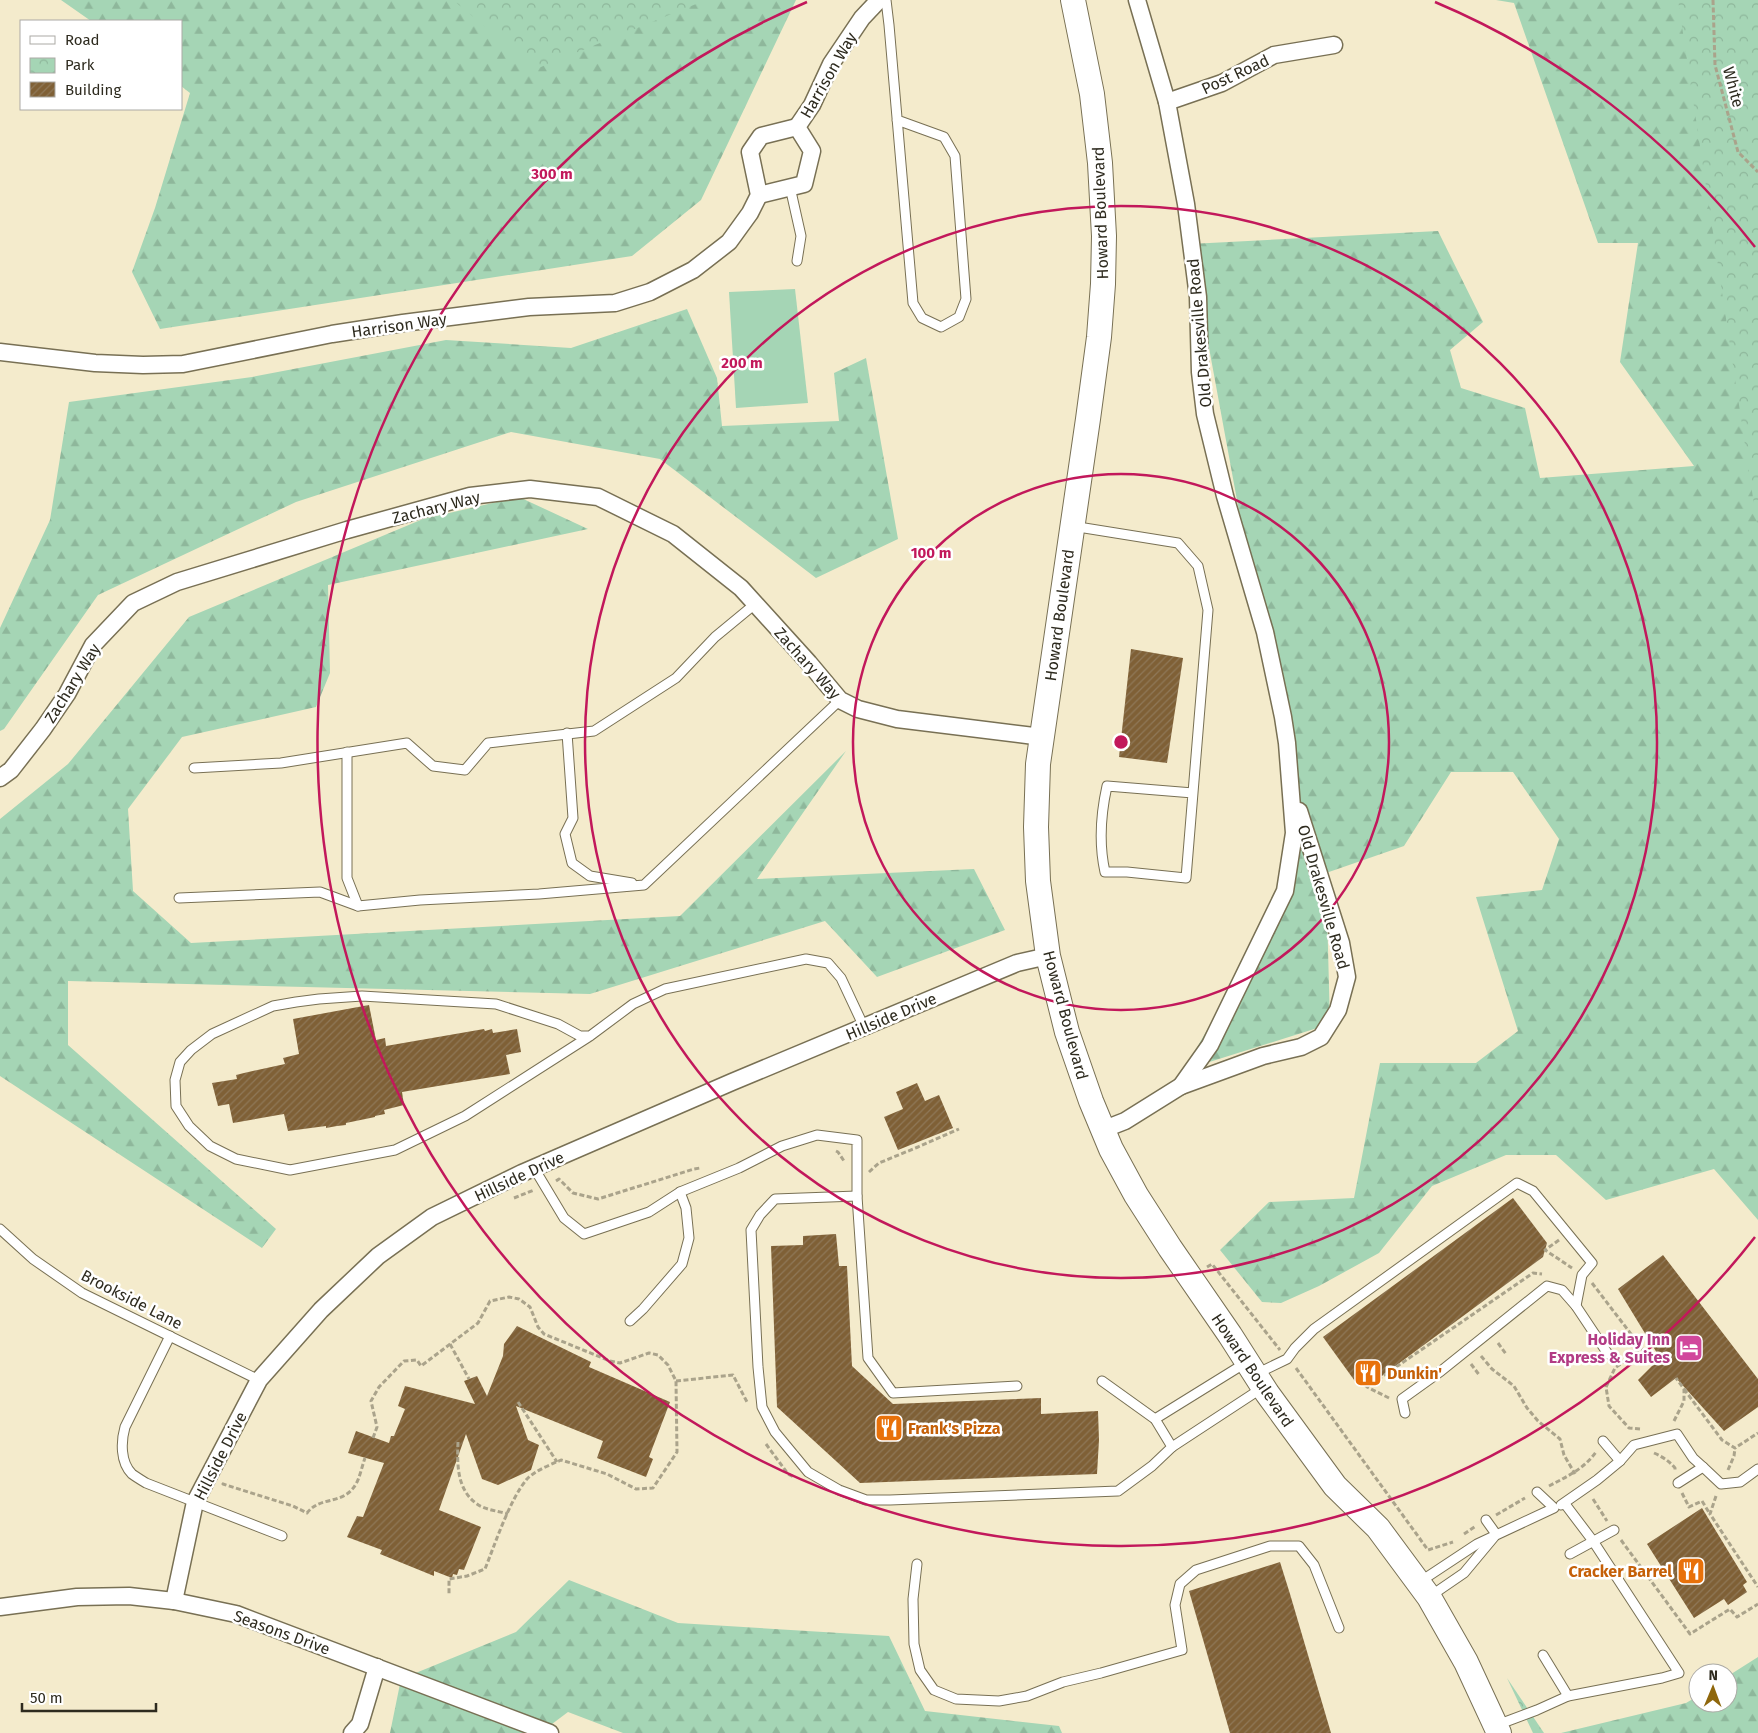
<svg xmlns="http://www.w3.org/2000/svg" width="1758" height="1733" viewBox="0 0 1758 1733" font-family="'Fira Sans',sans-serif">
<defs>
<pattern id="forest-firs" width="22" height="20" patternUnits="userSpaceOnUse" patternTransform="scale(1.25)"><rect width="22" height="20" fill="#a5d5b5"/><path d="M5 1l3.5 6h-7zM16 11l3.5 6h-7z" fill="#8eb79b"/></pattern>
<pattern id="park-crowns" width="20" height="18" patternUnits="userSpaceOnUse" patternTransform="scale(1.25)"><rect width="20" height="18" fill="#a5d5b5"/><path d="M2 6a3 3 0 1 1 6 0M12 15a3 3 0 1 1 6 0" fill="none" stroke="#8eb79b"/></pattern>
<pattern id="building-hatch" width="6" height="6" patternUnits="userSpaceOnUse" patternTransform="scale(1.25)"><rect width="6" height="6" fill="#7f6036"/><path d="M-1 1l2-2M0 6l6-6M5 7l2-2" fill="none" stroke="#8f7858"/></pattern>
</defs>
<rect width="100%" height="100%" fill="#f4ebcc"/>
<g fill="url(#forest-firs)">
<polygon points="61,0 796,0 701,200 632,256 160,329 132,272 155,208 190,93 181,86 181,21 91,21"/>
<polygon points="1496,0 1758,0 1758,1220 1714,1169 1606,1200 1556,1155 1506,1155 1432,1186 1379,1253 1319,1286 1281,1303 1262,1302 1220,1250 1269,1202 1354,1198 1380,1063 1476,1063 1518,1031 1476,897 1542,890 1559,839 1513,772 1451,772 1404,846 1326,873 1330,1024 1184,1070 1281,902 1294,811 1190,244 1438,231 1483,322 1450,350 1461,388 1525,408 1540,478 1694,466 1620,362 1638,243 1598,243 1514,3"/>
<polygon points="687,309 717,378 722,426 839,421 834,373 866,358 898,539 816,578 660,459 511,432 296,502 98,595 4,729 0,731 0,628 50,520 69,402 252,377 446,340 571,348"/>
<polygon points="519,497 588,529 328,585 330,673 316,707 182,737 128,809 133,891 191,943 680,916 846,751 757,879 974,869 1005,930 877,977 825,921 590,994 68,981 68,1045 276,1229 262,1248 0,1076 0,819 68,764 189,617 423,519"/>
<polygon points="569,1580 678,1623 889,1636 925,1711 1059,1726 1062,1733 623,1733 568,1712 540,1733 390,1733 401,1679 516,1632"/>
<polygon points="1758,1657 1758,1733 1561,1733 1686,1703 1698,1696 1698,1703 1728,1703 1728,1676"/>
</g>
<g fill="url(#park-crowns)">
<polygon points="453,0 706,0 536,69"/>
<polygon points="1678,0 1758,0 1758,531"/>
<polygon points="1507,1678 1544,1733 1533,1733"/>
</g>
<polygon fill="#a5d5b5" points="795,289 808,403 736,408 729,292"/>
<g fill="url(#building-hatch)">
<polygon points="1131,649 1183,658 1167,763 1119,757"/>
<polygon points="369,1005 376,1040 385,1038 386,1046 484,1029 485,1031 492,1029 493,1033 517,1029 521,1052 506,1055 510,1074 402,1092 404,1105 384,1110 385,1114 375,1116 375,1117 346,1123 346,1125 337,1126 326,1128 326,1126 288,1131 284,1114 233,1123 229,1104 218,1106 212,1083 237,1079 236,1075 244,1073 285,1064 283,1058 299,1054 293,1019"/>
<polygon points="917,1083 925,1101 939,1095 953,1128 898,1150 884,1117 903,1109 896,1092"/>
<polygon points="1513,1198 1547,1243 1543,1257 1367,1387 1357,1384 1323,1337"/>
<polygon points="836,1234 839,1266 847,1266 852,1366 893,1404 1041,1398 1041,1414 1098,1411 1099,1440 1097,1474 860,1483 777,1407 771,1246 803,1245 803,1236"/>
<polygon points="1663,1255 1758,1379 1758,1407 1724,1431 1676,1378 1651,1397 1638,1380 1660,1358 1618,1289"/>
<polygon points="517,1326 591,1362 589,1367 670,1402 649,1457 653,1459 646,1477 597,1458 603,1441 516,1406 528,1440 539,1445 531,1470 498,1485 482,1479 466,1434 439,1510 481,1527 464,1570 459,1569 457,1575 453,1574 452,1578 434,1571 434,1576 380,1554 382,1550 347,1537 357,1516 363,1517 384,1463 348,1453 356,1431 389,1443 391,1436 394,1436 405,1409 398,1406 405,1386 475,1404 464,1381 477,1376 487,1396 503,1356 504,1344"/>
<polygon points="1702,1508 1747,1582 1743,1585 1747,1592 1728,1605 1724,1599 1694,1618 1647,1544"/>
<polygon points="1280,1562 1290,1594 1331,1733 1230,1733 1189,1591"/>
</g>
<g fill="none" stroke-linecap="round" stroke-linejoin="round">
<defs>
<g id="service">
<polyline points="886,0 889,25 913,303 922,318 941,327 959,317 966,299 955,156 944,137 897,120"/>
<polyline points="790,187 801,236 797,261"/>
<path d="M1072,526L1178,543L1198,566L1208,610L1186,878L1127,872H1105C1099,845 1101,813 1107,786L1193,793"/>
<polyline points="567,733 573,818 565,834 572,863 590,876 632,883"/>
<polyline points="347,752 347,878 358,906"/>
<polyline points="194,768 281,763 407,743 433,766 465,770 488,743 594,731 676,678 715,637 755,604"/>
<polyline points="179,898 320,892 358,906 420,900 539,894 644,885 840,700"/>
<polyline points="590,1036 580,1036 558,1024 496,1004 362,996 319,999 296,1002 273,1006 212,1034 191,1050 180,1062 175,1080 176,1106 189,1126 210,1146 236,1159 290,1170 395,1150 465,1116 590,1036 633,1004 665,989 806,959 828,963 841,978 864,1027"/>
<polyline points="534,1168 564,1218 584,1234 649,1212 680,1192 739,1168 782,1146 817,1135 857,1140 857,1196 868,1358 893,1393 1017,1386"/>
<polyline points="857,1196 775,1199 760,1215 751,1230 758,1367 762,1407 775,1432 808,1472 839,1490 866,1500 890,1500 1118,1491 1152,1466 1172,1447 1155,1419 1102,1381"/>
<polyline points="0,1229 33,1259 82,1293 259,1380"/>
<polyline points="630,1321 643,1309 682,1264 689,1238 686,1208 680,1192"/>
<path d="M170,1336L125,1427C121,1441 120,1462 132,1474C136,1477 141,1480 146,1483L282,1536"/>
<polyline points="1256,1374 1287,1359 1295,1348 1314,1329 1517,1183 1533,1191 1592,1263 1582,1275 1576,1306"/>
<polyline points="1405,1413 1402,1399 1441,1371 1547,1286 1562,1290 1576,1306 1608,1354"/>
<polyline points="1155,1419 1247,1362"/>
<polyline points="1172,1447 1262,1388"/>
<polyline points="1620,1461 1634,1445 1677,1434 1693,1458 1703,1467 1678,1483"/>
<polyline points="1703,1467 1721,1484 1740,1482 1758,1469"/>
<polyline points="1561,1505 1597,1480 1620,1461 1603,1441"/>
<polyline points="1486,1520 1496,1534"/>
<polyline points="1570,1554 1614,1530"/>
<polyline points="917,1564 913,1599 914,1644 920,1670 934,1690 956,1699 999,1701 1027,1696 1063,1682 1101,1673 1182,1650 1175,1605 1180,1584 1196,1570 1270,1546 1299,1546 1314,1565 1339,1628"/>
<polyline points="1418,1583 1477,1544 1554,1508 1537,1492"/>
<polyline points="1429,1597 1464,1573 1494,1537"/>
<polyline points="1543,1655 1568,1696"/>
<polyline points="1497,1725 1537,1710 1568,1696 1662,1678 1679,1673 1593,1541 1565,1504"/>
</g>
<g id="minor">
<polyline points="1167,102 1222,83 1274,55 1334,45"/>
<polyline points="759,195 804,184 812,151 797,127 812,105 831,64 862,18 879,0"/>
<polyline points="0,352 95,363 143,365 183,364 332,334 403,323 529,307 615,303 650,292 693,270 729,242 750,213 759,195 750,152 761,136 797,127"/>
<polyline points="0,778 11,770 43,729 67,694 93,645 133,603 177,582 347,530 470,496 530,489 598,497 673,534 741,588 809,663 840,700 858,709 897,719 1042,737"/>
<polyline points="1181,1086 1263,1056 1301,1047 1321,1037 1338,1010 1347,977 1341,943 1299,811"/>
<polyline points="1102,1130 1125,1121 1181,1086 1210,1045 1285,891 1294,833 1287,743 1283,717 1265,632 1225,496 1205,414 1200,372 1198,297 1186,204 1167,102 1137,0"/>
<polyline points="174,1601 195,1502 259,1380 321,1310 378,1256 432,1217 522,1173 732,1082 1017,963 1048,956"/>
<polyline points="0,1607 77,1597 129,1596 174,1601 236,1614 550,1733"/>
<polyline points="352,1733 360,1724 377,1667"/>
</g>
<polyline id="secondary" points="1073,0 1092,94 1100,163 1104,236 1103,284 1099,337 1088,419 1038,764 1036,827 1038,881 1048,956 1067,1032 1091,1101 1111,1149 1136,1195 1170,1248 1230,1335 1267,1393 1335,1486 1378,1528 1429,1597 1466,1662 1499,1733"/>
</defs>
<use href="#service" stroke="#787054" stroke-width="11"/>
<use href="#minor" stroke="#787054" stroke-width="19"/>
<use href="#secondary" stroke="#787054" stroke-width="26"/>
<g stroke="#aaa38b" stroke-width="3" stroke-dasharray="5 2.5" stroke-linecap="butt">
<polyline points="1713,0 1715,65 1738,152 1758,172"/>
<polyline points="836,1151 838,1152 844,1161"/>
<polyline points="869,1172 879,1163 918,1147 959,1129"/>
<polyline points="556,1181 559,1179 573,1193 598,1199 694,1169 700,1168"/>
<polyline points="514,1198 534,1190"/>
<polyline points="1559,1240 1545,1250 1572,1268"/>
<polyline points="1207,1267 1212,1264 1280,1350"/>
<polyline points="1592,1283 1644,1351"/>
<polyline points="1498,1343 1506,1354"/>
<polyline points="450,1344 469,1379"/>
<polyline points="1481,1356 1492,1369 1514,1386 1527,1408 1538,1421 1560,1439 1564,1455 1575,1474"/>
<polyline points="1471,1364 1480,1376"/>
<polyline points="1296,1368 1428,1550 1453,1542"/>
<polyline points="676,1381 733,1375 747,1402"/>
<polyline points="1684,1389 1722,1440 1735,1448 1758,1433"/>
<polyline points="1389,1398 1367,1387 1533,1273 1542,1274"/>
<polyline points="518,1402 557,1462"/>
<polyline points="1674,1421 1684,1401 1684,1389 1676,1378"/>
<polyline points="1640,1429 1629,1428 1609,1406 1606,1387 1615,1368 1636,1353 1644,1351 1660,1358"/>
<path d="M373,1438L377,1427L371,1401L379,1387L404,1361L417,1360L421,1366L478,1323L490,1301L509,1297L519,1299L530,1307L538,1327L544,1334L610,1361L620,1363L649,1353L658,1355L668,1365L676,1381L677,1452L653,1488L636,1489L607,1474L561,1460C550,1465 536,1470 527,1479C510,1499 495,1544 485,1569L467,1576L449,1579V1594"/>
<path d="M458,1442C457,1465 457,1490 477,1504C485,1510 499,1511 508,1514"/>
<polyline points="766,1444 788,1474 794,1477"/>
<path d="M1654,1453C1663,1457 1669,1461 1675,1468V1471"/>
<polyline points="1728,1470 1734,1456 1735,1448"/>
<path d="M224,1483L223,1484L293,1506L307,1513C321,1495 343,1506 356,1484C360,1477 362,1466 365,1458"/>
<path d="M1549,1486C1566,1477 1584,1469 1596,1452"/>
<polyline points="1682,1493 1689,1507 1702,1501 1710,1514"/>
<polyline points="1716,1496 1710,1514 1758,1587"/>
<polyline points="1593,1499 1607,1521"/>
<polyline points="1496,1515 1525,1498"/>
<polyline points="1464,1534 1476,1526"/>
<polyline points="1621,1540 1690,1634 1730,1609 1737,1617 1758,1604"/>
</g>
<use href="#service" stroke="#fff" stroke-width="9"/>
<use href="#minor" stroke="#fff" stroke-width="16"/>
<use href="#secondary" stroke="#fff" stroke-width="24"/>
</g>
<g fill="none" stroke="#c2185b" stroke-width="2.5">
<circle cx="1121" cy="742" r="268"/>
<circle cx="1121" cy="742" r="536"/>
<path d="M1755 1237A804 804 0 1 1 807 2M1435 2A804 804 0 0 1 1755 247"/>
</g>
<defs>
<symbol id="hotel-square" viewBox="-11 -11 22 22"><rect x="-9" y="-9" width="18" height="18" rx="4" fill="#d1479c" stroke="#fff"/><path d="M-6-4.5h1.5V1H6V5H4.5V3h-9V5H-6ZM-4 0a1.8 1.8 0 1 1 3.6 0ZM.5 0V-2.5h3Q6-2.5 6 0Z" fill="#fff"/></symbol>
<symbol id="restaurant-square" viewBox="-11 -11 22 22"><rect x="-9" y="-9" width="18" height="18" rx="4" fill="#e8710a" stroke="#fff"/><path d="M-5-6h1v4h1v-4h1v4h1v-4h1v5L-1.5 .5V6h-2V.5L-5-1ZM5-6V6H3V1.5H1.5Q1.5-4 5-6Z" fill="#fff"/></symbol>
</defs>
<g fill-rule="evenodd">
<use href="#hotel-square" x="1673" y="1332" width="32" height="32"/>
<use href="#restaurant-square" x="1352" y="1357" width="32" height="32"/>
<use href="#restaurant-square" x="873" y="1412" width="32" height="32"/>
<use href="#restaurant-square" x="1675" y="1555" width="32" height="32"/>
</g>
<g text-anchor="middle" stroke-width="5" stroke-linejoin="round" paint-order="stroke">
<g font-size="16" fill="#2e2b1f" stroke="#fff">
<text transform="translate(1235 74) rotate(-25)" y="6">Post Road</text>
<text transform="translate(828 75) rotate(-60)" y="6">Harrison Way</text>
<text transform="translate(1734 87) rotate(75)" y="6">White</text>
<text transform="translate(1100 213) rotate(-92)" y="6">Howard Boulevard</text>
<text transform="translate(399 325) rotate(-8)" y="6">Harrison Way</text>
<text transform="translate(1199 333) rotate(-95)" y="6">Old Drakesville Road</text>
<text transform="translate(436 507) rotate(-14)" y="6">Zachary Way</text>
<text transform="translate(1059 615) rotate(-82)" y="6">Howard Boulevard</text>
<text transform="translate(808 663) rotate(48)" y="6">Zachary Way</text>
<text transform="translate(72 683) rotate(-58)" y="6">Zachary Way</text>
<text transform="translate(1324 897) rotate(74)" y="6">Old Drakesville Road</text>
<text transform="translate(1066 1015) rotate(75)" y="6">Howard Boulevard</text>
<text transform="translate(891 1016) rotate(-23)" y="6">Hillside Drive</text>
<text transform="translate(519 1176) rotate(-25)" y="6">Hillside Drive</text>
<text transform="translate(132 1299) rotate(27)" y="6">Brookside Lane</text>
<text transform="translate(1253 1370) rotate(56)" y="6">Howard Boulevard</text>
<text transform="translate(220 1456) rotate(-63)" y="6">Hillside Drive</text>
<text transform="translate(282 1632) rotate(20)" y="6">Seasons Drive</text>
</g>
<g font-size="16" font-weight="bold" fill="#b23c85" stroke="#fff" text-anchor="end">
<text x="1670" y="1345">Holiday Inn<tspan x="1670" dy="18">Express &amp; Suites</tspan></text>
</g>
<g font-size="16" font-weight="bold" fill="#c56008" stroke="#fff" text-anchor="start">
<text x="1387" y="1379">Dunkin'</text>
<text x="908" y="1434">Frank's Pizza</text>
<text x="1672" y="1577" text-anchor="end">Cracker Barrel</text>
</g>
</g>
<circle cx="1121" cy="742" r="8" fill="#c2185b" stroke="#fff" stroke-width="2.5"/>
<g font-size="15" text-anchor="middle" font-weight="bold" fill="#c2185b" stroke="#fff" stroke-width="5" stroke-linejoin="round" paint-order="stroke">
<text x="552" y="179">300 m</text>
<text x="742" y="368">200 m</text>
<text x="931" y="558">100 m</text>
</g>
<rect x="20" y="20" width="162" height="90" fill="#ffffff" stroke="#abaaa5"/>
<rect x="30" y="36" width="25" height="8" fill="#ffffff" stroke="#abaaa5"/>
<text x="65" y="45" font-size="15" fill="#2e2b1f">Road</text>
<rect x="30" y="58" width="25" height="15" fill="url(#park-crowns)" stroke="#abaaa5"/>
<text x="65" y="70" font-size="15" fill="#2e2b1f">Park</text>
<rect x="30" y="82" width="25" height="15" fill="url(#building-hatch)" stroke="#abaaa5"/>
<text x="65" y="95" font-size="15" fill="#2e2b1f">Building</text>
<g transform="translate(1713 1688) rotate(1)"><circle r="24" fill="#ffffff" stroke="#abaaa5"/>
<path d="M0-4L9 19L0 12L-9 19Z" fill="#8f670c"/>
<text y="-8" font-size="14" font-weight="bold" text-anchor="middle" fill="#2e2b1f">N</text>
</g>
<path d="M22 1703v8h134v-8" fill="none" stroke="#2e2b1f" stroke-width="2.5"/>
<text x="30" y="1703" font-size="15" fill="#2e2b1f" stroke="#ffffff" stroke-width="4" paint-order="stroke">50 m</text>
</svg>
